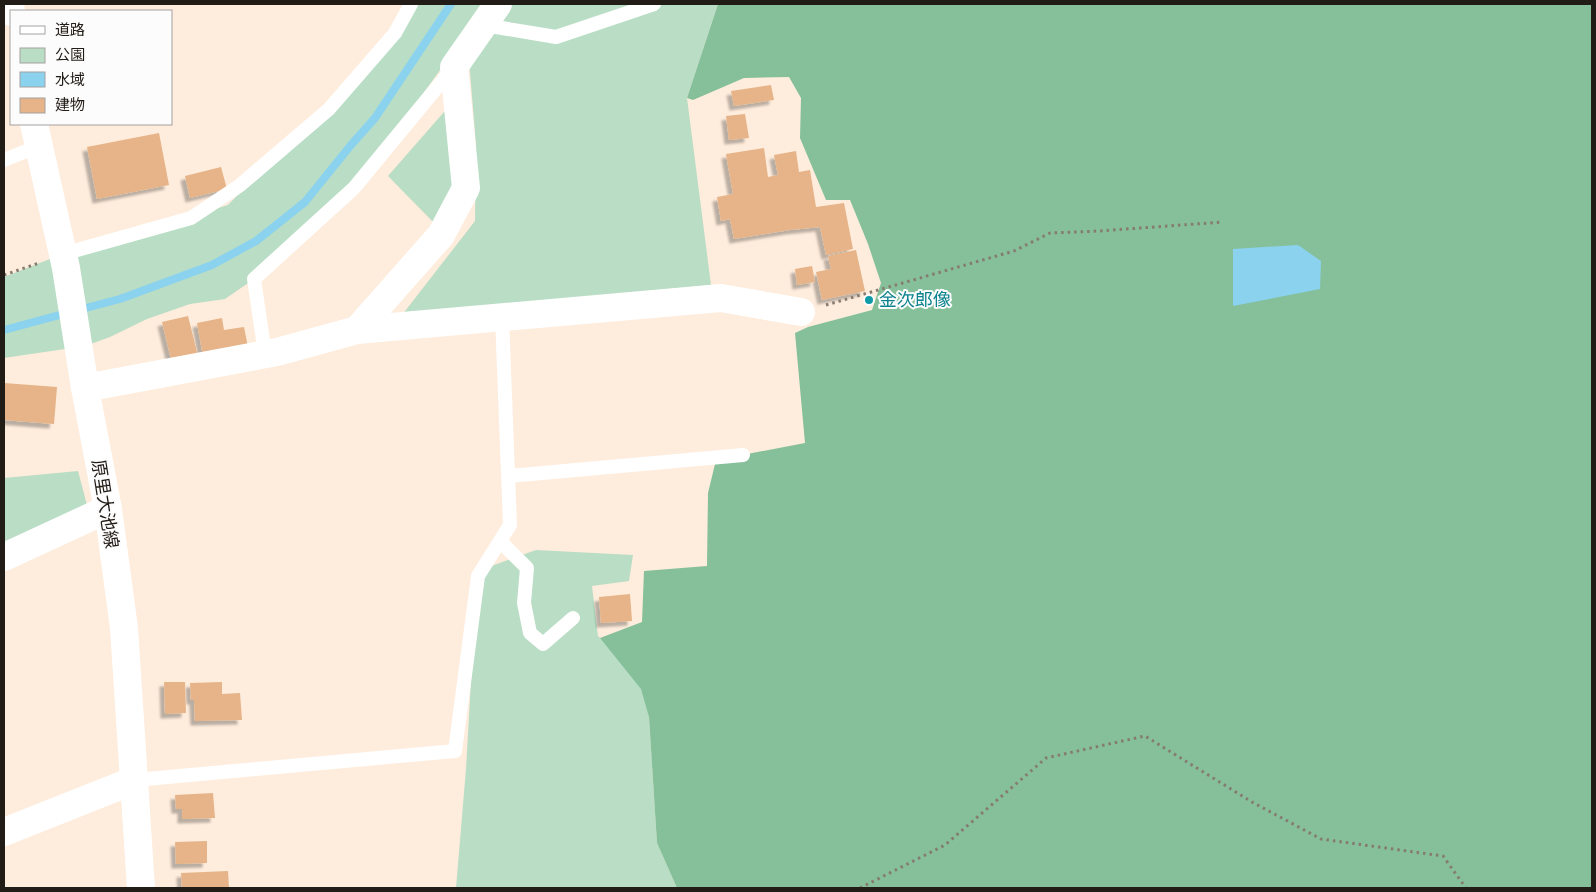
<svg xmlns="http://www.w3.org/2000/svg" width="1596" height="892" viewBox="0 0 1596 892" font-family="'Public Sans','Noto Sans JP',sans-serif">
<defs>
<filter id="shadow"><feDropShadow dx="-4.5" dy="4.5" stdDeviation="1" flood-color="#0004"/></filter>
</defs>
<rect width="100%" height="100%" fill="#feecdc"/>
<g fill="#b9ddc5">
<polygon points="409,4 487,4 361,181 254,279 225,299 190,304 147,319 110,337 85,346 4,358 4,277 55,257 228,205 395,33"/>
<polygon points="509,4 718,4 687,98 711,285 402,315 475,221 476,145 469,60"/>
<polygon points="451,104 455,200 438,227 388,176"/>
<polygon points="78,471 87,505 4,544 4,478"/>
<polygon points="536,550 633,555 629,581 592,586 598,636 628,664 648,702 657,843 677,888 456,888 466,769 473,646 486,568"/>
</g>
<polygon fill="#85c09b" points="718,4 1592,4 1592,888 677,888 657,843 649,717 641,689 600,638 642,622 644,571 707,566 708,493 716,460 805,443 795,333 808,327 872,310 881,283 868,244 850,200 826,200 800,138 801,98 789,77 744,78 693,100 687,98"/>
<polygon fill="#8bd2ef" points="1298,245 1321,261 1320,289 1233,306 1233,249"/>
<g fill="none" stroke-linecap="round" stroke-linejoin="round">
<g stroke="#8bd2ef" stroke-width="8">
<polyline points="78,310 120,299 212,265 256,241 305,202 351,145 375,118 451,4"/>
<polyline points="4,330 67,313"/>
</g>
</g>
<g fill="#e6b488" filter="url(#shadow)">
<polygon points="771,85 774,100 734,106 731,91"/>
<polygon points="745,114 749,138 729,140 726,116"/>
<polygon points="159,133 169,185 97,199 87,147"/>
<polygon points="764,148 768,177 778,175 774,155 796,151 799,172 810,170 816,207 844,203 853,249 826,255 820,227 790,230 734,239 730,219 721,221 717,197 733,194 726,154"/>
<polygon points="221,167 227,189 190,198 185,176"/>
<polygon points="856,250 865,291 822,300 816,272 831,269 828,256"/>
<polygon points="812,266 815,282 797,285 795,269"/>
<polygon points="188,316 198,356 172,363 162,322"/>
<polygon points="222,318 224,330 244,327 248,347 203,356 197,323"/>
<polygon points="4,383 57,387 54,424 4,420"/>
<polygon points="630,594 632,621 601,623 599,597"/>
<polygon points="164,682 185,682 186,713 165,714"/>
<polygon points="222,682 222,694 240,693 242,720 195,721 194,700 191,700 190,683"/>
<polygon points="213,793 215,818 182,819 182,809 176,809 175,795"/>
<polygon points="207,841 207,863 176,864 175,842"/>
<polygon points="228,871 229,888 182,888 181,873"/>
</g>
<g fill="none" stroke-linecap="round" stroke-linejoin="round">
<g stroke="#867b70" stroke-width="3" stroke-dasharray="2.5 4" stroke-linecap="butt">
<polyline points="4,275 39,263"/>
<polyline points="826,305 1014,251 1050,233 1099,231 1223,222"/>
<polyline points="860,888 945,845 1046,758 1145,736 1252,802 1321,839 1443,856 1466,888"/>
</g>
<g stroke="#fff" stroke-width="14">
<polyline points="484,25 556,37 654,4"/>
<polyline points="4,160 39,146"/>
<polyline points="63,254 191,218 239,186 329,109 395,33 411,4"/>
<polyline points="265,354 254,279 354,188 453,68"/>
<polyline points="509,476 743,455"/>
<polyline points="500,541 527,568 524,603 530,633 543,644 573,618"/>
<polyline points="135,780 455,751 478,576 510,525 502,317"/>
</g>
<g stroke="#fff" stroke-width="28">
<polyline points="357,330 441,235 466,188 454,67 498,4"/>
<polyline points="85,388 277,352 357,330 721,298 801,312"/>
<polyline points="4,557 108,509"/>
<polyline points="4,832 135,780"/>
</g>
<g stroke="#fff" stroke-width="28">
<polyline points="10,4 11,12"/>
<polyline points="34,124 66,268 85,388 108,509 124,628 141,888"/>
</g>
</g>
<circle fill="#0f9aa8" stroke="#fcfcfc" stroke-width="2" cx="869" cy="300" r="5"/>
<g text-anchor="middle" stroke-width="4" stroke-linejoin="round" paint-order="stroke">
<g font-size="18" fill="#0d838f" stroke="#fcfcfc" text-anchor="start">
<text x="879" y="306">金次郎像</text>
</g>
<g font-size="18" fill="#221c16" stroke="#fcfcfc">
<text transform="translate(105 504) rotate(81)" y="6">原里大池線</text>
</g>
</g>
<rect width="1596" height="892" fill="none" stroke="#221c16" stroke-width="10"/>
<rect x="10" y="10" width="162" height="115" fill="#fcfcfc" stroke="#a5a2a0"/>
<rect x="20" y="26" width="25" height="8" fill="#ffffff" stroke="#a5a2a0"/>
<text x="55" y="35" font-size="15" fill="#221c16">道路</text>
<rect x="20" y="48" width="25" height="15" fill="#b9ddc5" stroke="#a5a2a0"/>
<text x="55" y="60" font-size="15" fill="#221c16">公園</text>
<rect x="20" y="72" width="25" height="15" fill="#8bd2ef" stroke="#a5a2a0"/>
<text x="55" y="85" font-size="15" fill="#221c16">水域</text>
<rect x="20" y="98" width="25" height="15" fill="#e6b488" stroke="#a5a2a0"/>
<text x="55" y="110" font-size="15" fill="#221c16">建物</text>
</svg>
